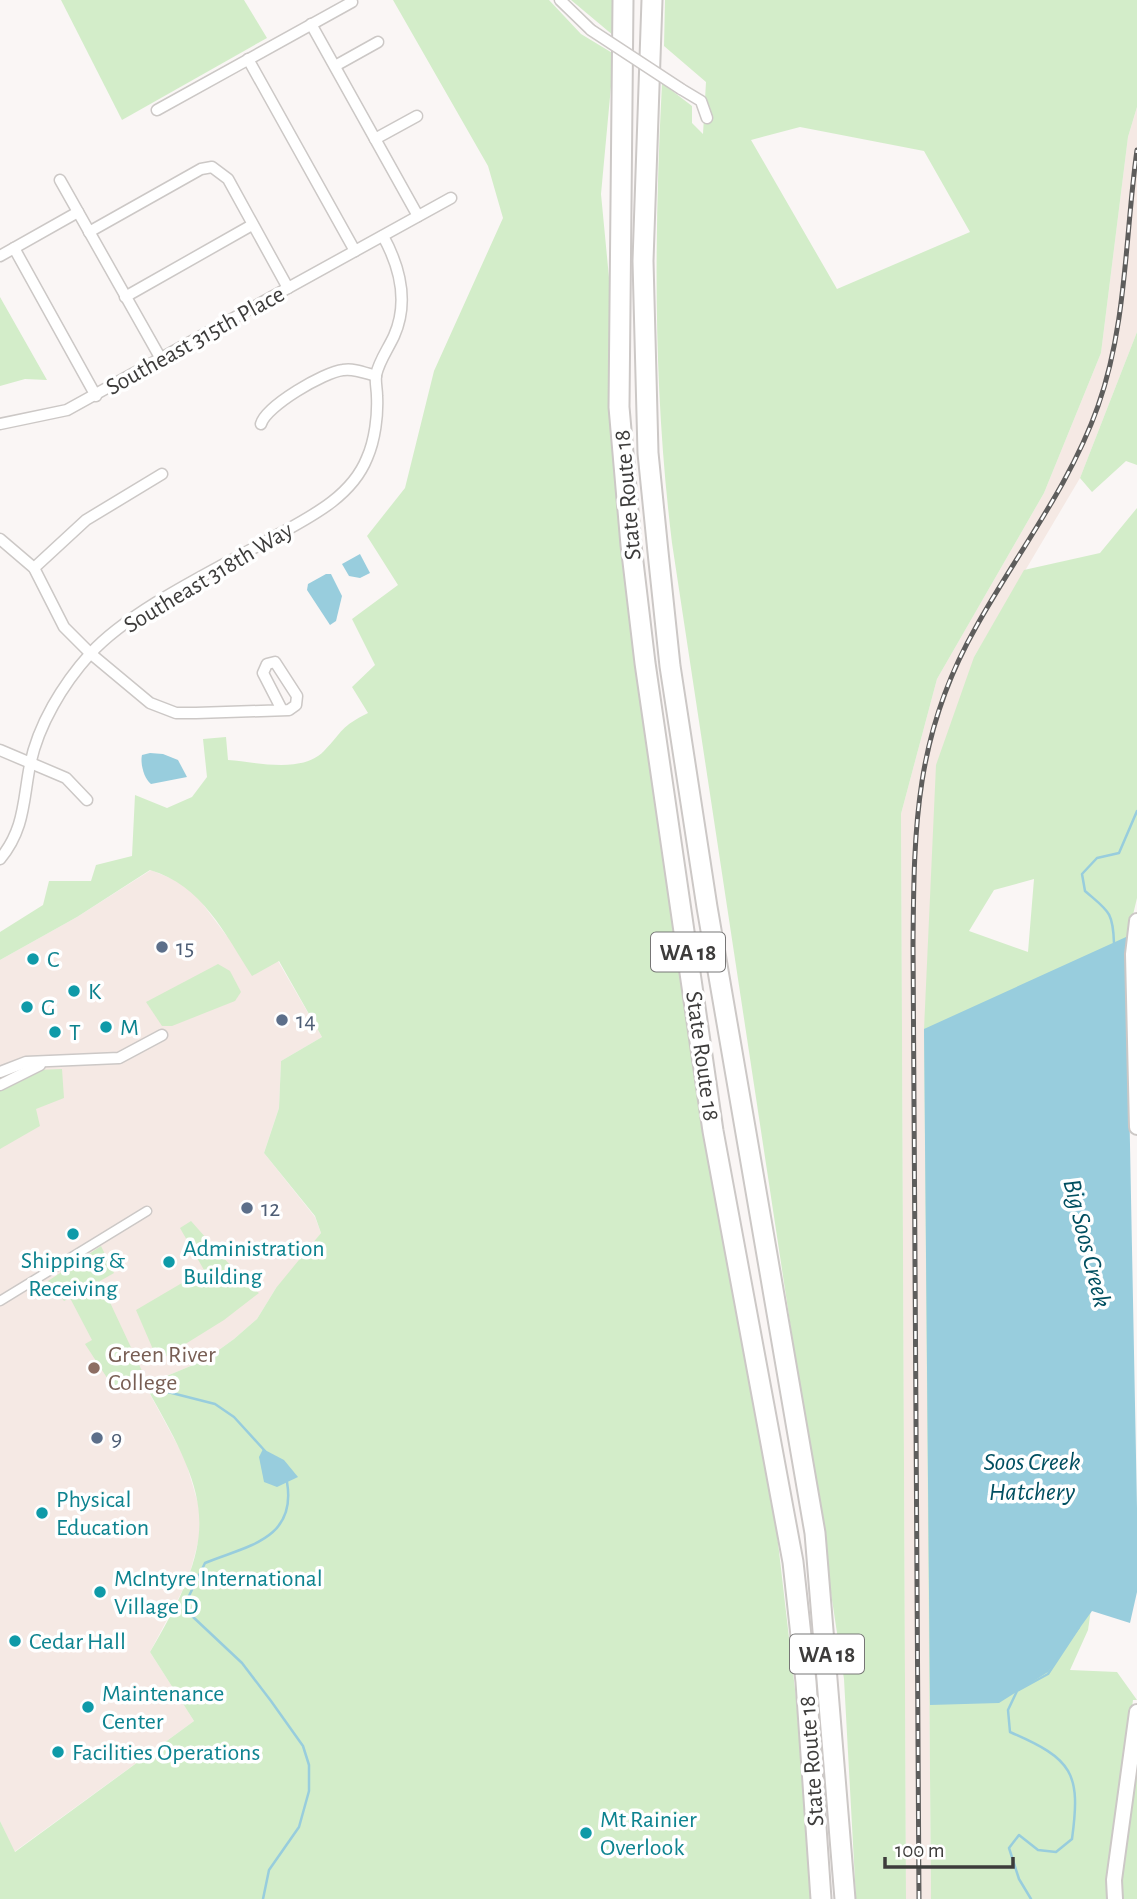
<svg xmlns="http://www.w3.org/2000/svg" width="1137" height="1899" viewBox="0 0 1137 1899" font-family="'Alegreya Sans',sans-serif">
<rect width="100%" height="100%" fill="#faf6f5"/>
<g fill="#f5e9e4">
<polygon points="1137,107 1137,332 1080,478 974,657 924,1029 931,1899 906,1899 901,814 937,679 1044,493 1101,353 1128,137"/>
<polygon points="151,870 182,883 196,895 226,935 278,961 322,1037 281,1061 279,1108 264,1153 315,1217 321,1233 285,1284 276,1288 257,1319 234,1339 205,1360 145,1385 185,1459 200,1510 200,1535 188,1580 150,1652 194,1721 14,1852 0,1821 0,960 77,917"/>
</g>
<g fill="#d3edc9" fill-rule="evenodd">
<polygon points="61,0 244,0 267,38 122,120"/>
<path d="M393,0H549L581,34L614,54L601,194L663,842L772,1491L796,1698L811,1899H0V1821L15,1852L194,1721L150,1652C221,1532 212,1502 145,1385L205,1360L234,1339L257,1319L276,1288L321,1233L315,1216L264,1153L279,1108L281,1061L322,1037L279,961L252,976C225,934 202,885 150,870L77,917L0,960V932L43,905L49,881H91L96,865L132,856L135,795L167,808L192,797L207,777L203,739L226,737L228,760C256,762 302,774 324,751C344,730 340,727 368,713L352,687L375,665L352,619L398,585L367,536L405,488L434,371L503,218L488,166Z"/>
<polygon points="571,0 615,0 614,36"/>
<path d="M665,0H1137V107L1128,137L1101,353L1044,493L937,679L901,814L906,1899H856L844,1679L672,543C653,387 654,239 662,83L692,106V123L703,134L706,82L664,46ZM800,127L924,151L970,232L837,289L751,140Z"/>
<polygon points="0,297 47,380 25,379 0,386"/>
<polygon points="1137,332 1137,465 1126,461 1092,492 1080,478"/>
<path d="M1137,508V898L1132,919L1128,1029L1052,1037L1097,1568L1088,1630L1070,1670L1117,1672L1137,1700H1133L1107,1899H931L924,1029L936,765L974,657L1024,570L1100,553ZM1034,879L1028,952L969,931L994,890Z"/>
<polygon points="218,964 230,971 241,992 235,1001 172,1026 162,1026 146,1002"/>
<polygon points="62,1069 64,1098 36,1109 40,1126 0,1149 0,1091 37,1070"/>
<polygon points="191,1221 246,1283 259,1293 224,1320 158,1361 136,1310 204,1270 180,1228"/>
<polygon points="101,1246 114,1273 100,1281 142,1371 113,1387 85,1344 92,1340 70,1298 64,1301 48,1281"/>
<polygon points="1137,1767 1137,1899 1123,1899 1122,1881"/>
</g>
<g fill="#98cddd">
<polygon points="360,554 370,573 360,578 349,576 342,564"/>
<polygon points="326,574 331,574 342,596 336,621 330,625 307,590 308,584"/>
<path d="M150,753L163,754L178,760L187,777L151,784C144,779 140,763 142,755Z"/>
<polygon points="1126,937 1137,1508 1137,1592 1130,1623 1092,1611 1048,1672 999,1703 930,1705 924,1029"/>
<polygon points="263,1449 284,1460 298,1477 277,1487 264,1482 259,1457"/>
</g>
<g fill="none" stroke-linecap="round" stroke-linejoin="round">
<g stroke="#98cddd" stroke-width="2.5">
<path d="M1114,943C1113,911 1108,911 1085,891L1082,874L1097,858L1119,853L1137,811"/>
<polyline points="160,1390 215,1404 234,1417 265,1451"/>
<path d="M263,1899L269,1870L299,1827L309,1791V1765L303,1746L271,1701L242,1663L192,1616L187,1600L205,1563C246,1546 297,1540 287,1482"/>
<path d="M1031,1899L1019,1879L1009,1848L1019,1835L1038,1850L1056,1852L1072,1839C1081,1773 1073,1759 1010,1732L1008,1710L1017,1691L1048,1674L1079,1627"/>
</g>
<defs>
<polyline id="pedestrian" points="0,1301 147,1211"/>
<g id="minor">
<polyline points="560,0 591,30"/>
<polyline points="311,24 418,216"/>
<polyline points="248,59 355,251"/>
<polyline points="335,66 378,42"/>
<polyline points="681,89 701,101 707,118"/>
<polyline points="157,110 352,2"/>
<polyline points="375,139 417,116"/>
<polyline points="60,180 161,359"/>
<polyline points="89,232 201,169 212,167 228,179 288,288"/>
<polyline points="14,248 96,396"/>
<polyline points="0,256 78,212"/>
<polyline points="125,297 252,225"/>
<polyline points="0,424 67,410 451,198"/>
<path d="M261,424C266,406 324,372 343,370C354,368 365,373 376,376"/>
<polyline points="0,539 34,568 64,627 90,653 150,703 176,713 196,713 289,710 296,705 297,696 275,662 267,664 263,673 282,710"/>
<polyline points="34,568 86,520 162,474"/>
<polyline points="0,750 66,778 87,800"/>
<path d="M0,859C25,829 23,800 30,765C38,725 63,684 90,654C131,609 217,569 272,538C308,518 351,498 367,458C375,440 378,415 377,396C377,389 375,382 376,375C379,361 388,349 394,336C409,302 400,267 383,236"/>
<polyline points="0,1072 26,1062 119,1058 162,1035"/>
<polyline points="0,1085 40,1065"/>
</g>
<g id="secondary">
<polyline points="1137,921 1133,954 1137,1127"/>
<polyline points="1115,1899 1114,1880 1137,1712"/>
</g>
<g id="motorway">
<polyline points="623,0 619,407 631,545 645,663 713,1131 793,1562 806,1682 821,1899"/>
<polyline points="652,0 643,261 648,453 658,552 670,666 707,907 815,1533 845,1899"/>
</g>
</defs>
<use href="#pedestrian" stroke="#ccc8c6" stroke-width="11"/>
<use href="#minor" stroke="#ccc8c6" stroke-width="13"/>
<use href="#secondary" stroke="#ccc8c6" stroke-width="18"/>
<use href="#motorway" stroke="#ccc8c6" stroke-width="23"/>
<use href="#pedestrian" stroke="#fff" stroke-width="8"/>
<use href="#minor" stroke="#fff" stroke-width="10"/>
<use href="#secondary" stroke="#fff" stroke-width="14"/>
<use href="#motorway" stroke="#fff" stroke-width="19"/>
<defs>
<path id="rail" d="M919,1899L913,944C914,826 915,734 976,627C1017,553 1070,486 1098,406C1127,324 1125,235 1137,150"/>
</defs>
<use href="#rail" stroke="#5e5d5c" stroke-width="5"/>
<use href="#rail" stroke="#fff" stroke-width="2.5" stroke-dasharray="8" stroke-linecap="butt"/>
<defs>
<polyline id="minor-bridge" points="591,30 681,89"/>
</defs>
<use href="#minor-bridge" stroke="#ccc8c6" stroke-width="13" stroke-linecap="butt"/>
<use href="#minor-bridge" stroke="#fff" stroke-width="10"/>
</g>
<g fill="#5c6f8a" stroke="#fff" stroke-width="2.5">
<circle cx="162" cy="947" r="7"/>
<circle cx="282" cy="1020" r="7"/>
<circle cx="247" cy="1208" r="7"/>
<circle cx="97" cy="1438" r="7"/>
</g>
<g fill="#0f9aa8" stroke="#fff" stroke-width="2.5">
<circle cx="33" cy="959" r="7"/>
<circle cx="74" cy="991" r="7"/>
<circle cx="27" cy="1007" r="7"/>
<circle cx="106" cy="1027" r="7"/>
<circle cx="55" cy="1032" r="7"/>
<circle cx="73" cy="1234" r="7"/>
<circle cx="169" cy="1262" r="7"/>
<circle cx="42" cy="1513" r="7"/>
<circle cx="100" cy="1592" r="7"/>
<circle cx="15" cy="1641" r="7"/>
<circle cx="88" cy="1707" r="7"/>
<circle cx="58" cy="1752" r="7"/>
<circle cx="586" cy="1833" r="7"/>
</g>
<circle fill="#8d6e63" stroke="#fff" stroke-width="2.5" cx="94" cy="1368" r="7"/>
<g text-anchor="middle" stroke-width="7" stroke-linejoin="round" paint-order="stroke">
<g fill="#fff" stroke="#777676" stroke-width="2">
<rect x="651" y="932.5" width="74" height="39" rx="5"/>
<rect x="790" y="1634.5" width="74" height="39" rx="5"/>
</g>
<g font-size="23" font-weight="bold" fill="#3d3c3b">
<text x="688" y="960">WA 18</text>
<text x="827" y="1662">WA 18</text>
</g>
<g font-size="24" fill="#3d3c3b" stroke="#fff">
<text transform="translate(195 340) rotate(-29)" y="8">Southeast 315th Place</text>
<text transform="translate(627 495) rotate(-95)" y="8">State Route 18</text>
<text transform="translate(208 577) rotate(-31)" y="8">Southeast 318th Way</text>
<text transform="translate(703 1056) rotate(82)" y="8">State Route 18</text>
<text transform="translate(811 1761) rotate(-94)" y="8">State Route 18</text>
</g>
<g font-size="24" fill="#4e5e75" stroke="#fff" text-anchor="start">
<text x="176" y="955">15</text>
<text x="296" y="1028">14</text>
<text x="261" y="1216">12</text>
<text x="111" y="1446">9</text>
</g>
<g font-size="24" fill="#0d838f" stroke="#fff" text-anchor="start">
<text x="47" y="967">C</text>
<text x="88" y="999">K</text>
<text x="41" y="1015">G</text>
<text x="120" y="1035">M</text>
<text x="69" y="1040">T</text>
<text x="183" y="1256">Administration<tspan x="183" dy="28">Building</tspan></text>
<text x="73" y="1268" text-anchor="middle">Shipping &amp;<tspan x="73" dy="28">Receiving</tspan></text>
<text x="56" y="1507">Physical<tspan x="56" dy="28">Education</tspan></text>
<text x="114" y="1586">McIntyre International<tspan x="114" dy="28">Village D</tspan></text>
<text x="29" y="1649">Cedar Hall</text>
<text x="102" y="1701">Maintenance<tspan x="102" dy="28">Center</tspan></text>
<text x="72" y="1760">Facilities Operations</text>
<text x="600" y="1827">Mt Rainier<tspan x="600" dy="28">Overlook</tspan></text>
</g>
<g font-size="24" fill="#785e54" stroke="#fff" text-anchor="start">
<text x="108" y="1362">Green River<tspan x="108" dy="28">College</tspan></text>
</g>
<g font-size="26" font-style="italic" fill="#004f60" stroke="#fff">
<text transform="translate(1088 1243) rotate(76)" y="9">Big Soos Creek</text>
<text x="1032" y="1470">Soos Creek<tspan x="1032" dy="30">Hatchery</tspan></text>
</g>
</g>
<path d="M885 1857v10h128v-10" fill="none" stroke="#3d3c3b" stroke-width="3.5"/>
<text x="895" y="1857" font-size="21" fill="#3d3c3b" stroke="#ffffff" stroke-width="5" paint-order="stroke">100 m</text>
</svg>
